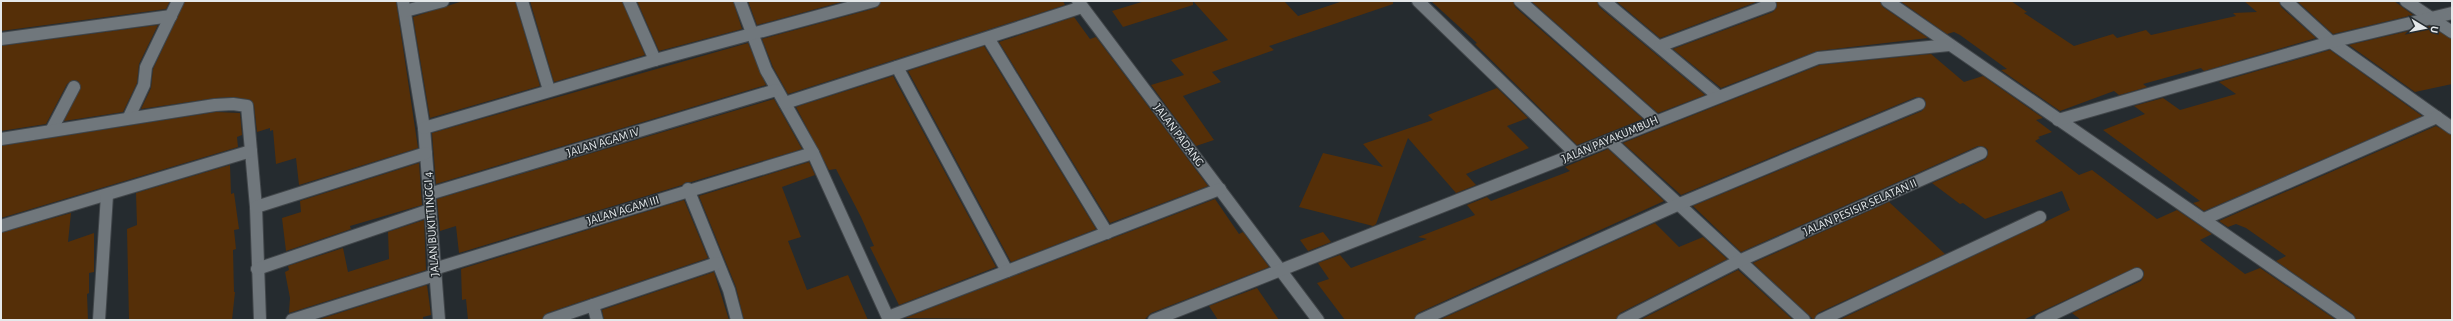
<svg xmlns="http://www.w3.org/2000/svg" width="2453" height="321" viewBox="0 0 2453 321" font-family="'Alegreya Sans',sans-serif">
<rect width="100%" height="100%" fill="#252b2f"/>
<g fill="#552f08">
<polygon points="1,1 170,1 166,9 1,31"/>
<polygon points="185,1 396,1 418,148 299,185 296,158 276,164 273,130 270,131 270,128 257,132 254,105 251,100 234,97 215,98 141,109 151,88 153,69"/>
<polygon points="463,1 515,1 540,86 430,118 413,17"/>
<polygon points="530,1 622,1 645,55 554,82"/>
<polygon points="637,1 733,1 742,29 659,51"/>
<polygon points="748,1 845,1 757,25"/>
<polygon points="881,1 1063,1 1065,5 788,94 773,67 762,39 876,8"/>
<polygon points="1145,1 1193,1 1193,5 1123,27 1112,11"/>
<polygon points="1193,1 1284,1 1298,16 1343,1 1393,1 1393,4 1269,46 1274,50 1212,72 1221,82 1183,96 1214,140 1196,146 1151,85 1184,75 1171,60 1228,40"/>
<polygon points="1431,1 1513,1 1515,7 1643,119 1577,145 1475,44 1477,43"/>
<polygon points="1531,1 1597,1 1599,7 1705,95 1658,113"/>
<polygon points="1616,1 1759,1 1660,38"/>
<polygon points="1776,1 1880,1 1883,7 1928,38 1817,51 1721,88 1673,49 1773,12 1777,7"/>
<polygon points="1900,1 2011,1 2027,12 2024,13 2074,46 2113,34 2117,38 2146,30 2151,35 2236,16 2233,13 2257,12 2244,1 2279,1 2281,7 2316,38 2204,71 2201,68 2143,84 2147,87 2119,95 2114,91 2060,111 2001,70 2007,69 1960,35 1954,32 1947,34"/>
<polygon points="2297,1 2394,1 2413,15 2333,34"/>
<polygon points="1074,17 1090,39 1096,37 1208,186 1110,223 999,42"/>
<polygon points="158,25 139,64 137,83 123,112 64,121 81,87 78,81 73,80 67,84 46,124 1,131 1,46"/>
<polygon points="2430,26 2452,39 2452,84 2415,92 2349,45"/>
<polygon points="748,43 766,85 436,184 432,133"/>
<polygon points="984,46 1096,229 1011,262 908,71"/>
<polygon points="2330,50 2422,116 2204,211 2193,203 2200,201 2103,130 2145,114 2134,106 2163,98 2180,110 2236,94 2219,82"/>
<polygon points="1931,54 1964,82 1983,76 2043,118 2036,120 2052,132 2038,137 2040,138 2035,141 2079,175 2092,170 2157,219 2177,210 2212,234 2200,240 2245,274 2260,268 2336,320 2081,320 2072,313 2141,281 2143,278 2144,271 2137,267 2023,320 1839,320 2070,210 2062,191 1985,219 1963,203 1960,204 1932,183 1984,160 1987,157 1988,150 1985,147 1978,146 1741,252 1693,206 1922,111 1926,105 1924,98 1916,97 1681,195 1623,143 1820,65"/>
<polygon points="893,76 996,267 899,305 870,247 874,246 861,217 836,169 829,170 796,107"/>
<polygon points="1497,88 1528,118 1507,126 1529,148 1466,174 1476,185 1456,193 1408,138 1376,224 1373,226 1299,207 1323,153 1383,167 1363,144 1433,120 1428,115"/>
<polygon points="774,99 802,149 691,182 686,182 682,185 459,253 456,226 440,231 437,199"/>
<polygon points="216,112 240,113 242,135 237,137 238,147 1,218 1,146"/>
<polygon points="2436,126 2452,135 2452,320 2356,320 2353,314 2276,261 2286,256 2246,228 2236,224 2228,227 2219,221"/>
<polygon points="1608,149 1664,201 1418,313 1414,320 1345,320 1317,283 1329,279 1318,263 1340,255 1351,268 1427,239 1418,237 1475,215 1467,205 1487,197 1491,201 1570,171 1565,167"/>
<polygon points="809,162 815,175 782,187 801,237 788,241 807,290 848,275 868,320 744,320 736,287 699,196"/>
<polygon points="419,163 422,205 350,226 351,229 286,251 282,218 301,212 300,201"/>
<polygon points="230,165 231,194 234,193 239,229 234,230 236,249 233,250 234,292 235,292 232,320 129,320 127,229 137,225 136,193"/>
<polygon points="1215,199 1239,234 1243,232 1269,267 1151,313 1144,320 905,318"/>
<polygon points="684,200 708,258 547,313 542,320 468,320 466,299 462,300 461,269"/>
<polygon points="1889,202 1945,254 1818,313 1814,320 1753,263"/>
<polygon points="71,213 68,242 94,233 94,272 89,273 89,293 87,294 88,320 1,320 1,233"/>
<polygon points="424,220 426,270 289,313 290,298 285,272 289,270 288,266 343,248 348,272 389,259 388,232"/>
<polygon points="1655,223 1679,247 1703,237 1727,259 1620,313 1616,320 1439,320"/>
<polygon points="1323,232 1331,242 1308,251 1300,240"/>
<polygon points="1738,270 1793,320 1640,320"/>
<polygon points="714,272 729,320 604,320 602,310"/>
<polygon points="427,285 431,315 423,317 423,320 317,320"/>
<polygon points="1257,288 1279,320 1218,320 1209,306"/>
</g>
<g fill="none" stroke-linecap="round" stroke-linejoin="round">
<defs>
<g id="minor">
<polyline points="403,1 424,128 439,320"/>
<polyline points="522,1 549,90"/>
<polyline points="629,1 655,60"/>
<polyline points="740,1 766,70 813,153 889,320"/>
<polyline points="1078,1 1318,320"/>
<polyline points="1418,1 1576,154"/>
<polyline points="1520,1 1655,120"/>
<polyline points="1604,1 1718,96"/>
<polyline points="1887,1 2349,320"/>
<polyline points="2286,1 2331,42 2452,128"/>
<polyline points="2406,1 2452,32"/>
<polyline points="405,11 443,1"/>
<polyline points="988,38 1107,233"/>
<polyline points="1,39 171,16"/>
<polyline points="1660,46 1770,5"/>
<polyline points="897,67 1007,271"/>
<polyline points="785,103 1082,7"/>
<polyline points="129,117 144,85 146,67 178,1"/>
<polyline points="424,128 655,60 874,1"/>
<polyline points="52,129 74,87"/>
<polyline points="1,139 215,105 233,104 247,106 256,207 260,320"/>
<polyline points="1610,141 1804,320"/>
<polyline points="688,189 729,290 737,320"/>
<polyline points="429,194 776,90"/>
<polyline points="256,207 426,153"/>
<polyline points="2204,219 2437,117"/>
<polyline points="1,226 251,151"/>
<polyline points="257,269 430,210"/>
<polyline points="434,269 813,153"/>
<polyline points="593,305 597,320"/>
<polyline points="888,317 1220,189"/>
<polyline points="99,320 107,195"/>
<polyline points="292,320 435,275"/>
<polyline points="549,320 717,263"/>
<polyline points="1421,320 1677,205 1919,104"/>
<polyline points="1623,320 1739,261 1981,153"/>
<polyline points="1821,320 2040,217"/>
<polyline points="2041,320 2137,274"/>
</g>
<g id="tertiary">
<polyline points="2058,120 2331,42 2452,13"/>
<polyline points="1154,320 1818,58 1949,45"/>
</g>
</defs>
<use href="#minor" stroke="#41464a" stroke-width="14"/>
<use href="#tertiary" stroke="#41464a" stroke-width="14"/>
<use href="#minor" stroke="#70777c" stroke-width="12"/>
<use href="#tertiary" stroke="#70777c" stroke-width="12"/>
</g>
<g text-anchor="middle" stroke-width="3.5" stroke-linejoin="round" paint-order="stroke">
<g font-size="12" fill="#e4e8ea" stroke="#252b2f">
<text transform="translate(1179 135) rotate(53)" y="4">JALAN PADANG</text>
<text transform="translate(1610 139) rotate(-23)" y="4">JALAN PAYAKUMBUH</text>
<text transform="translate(603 142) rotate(-17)" y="4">JALAN AGAM IV</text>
<text transform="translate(1860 207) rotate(-24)" y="4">JALAN PESISIR SELATAN II</text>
<text transform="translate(623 210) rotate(-17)" y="4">JALAN AGAM III</text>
<text transform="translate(431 224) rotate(-94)" y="4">JALAN BUKITTINGGI 4</text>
</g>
</g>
<rect width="2453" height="321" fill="none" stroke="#e4e8ea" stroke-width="4"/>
<g transform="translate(2425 28) rotate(100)" stroke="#252b2f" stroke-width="3" paint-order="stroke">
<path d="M0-3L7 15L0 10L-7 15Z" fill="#e4e8ea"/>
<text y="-6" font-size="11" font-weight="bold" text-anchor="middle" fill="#e4e8ea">U</text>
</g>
</svg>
